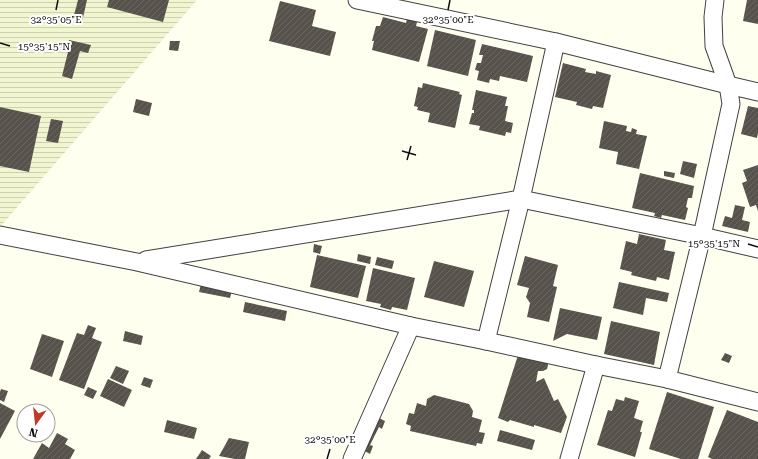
<svg xmlns="http://www.w3.org/2000/svg" width="758" height="459" viewBox="0 0 758 459" font-family="'Roboto Serif',serif">
<defs>
<pattern id="farmland-rules" width="6" height="5" patternUnits="userSpaceOnUse"><rect width="6" height="5" fill="#f1f5d0"/><path d="M0 2.5h6" fill="none" stroke="#cdd1b1"/></pattern>
<pattern id="building-hatch" width="6" height="6" patternUnits="userSpaceOnUse"><rect width="6" height="6" fill="#57524b"/><path d="M-1 1l2-2M0 6l6-6M5 7l2-2" fill="none" stroke="#6a6661"/></pattern>
</defs>
<rect width="100%" height="100%" fill="#fffff0"/>
<polygon fill="url(#farmland-rules)" points="0,0 197,0 0,227"/>
<g fill="url(#building-hatch)">
<polygon points="78,0 87,0 82,22 73,19"/>
<polygon points="109,0 169,0 163,22 107,7"/>
<polygon points="747,0 758,0 758,24 743,21"/>
<polygon points="280,1 316,10 312,26 336,32 330,56 269,41"/>
<polygon points="408,15 418,18 416,26 428,29 419,62 372,50 374,41 372,41 376,26 380,26 383,17 406,23"/>
<polygon points="435,30 476,40 468,76 427,66"/>
<polygon points="69,40 91,45 88,53 80,51 72,79 62,76 69,48 67,47"/>
<polygon points="170,41 180,41 178,51 169,50"/>
<polygon points="482,44 533,56 527,82 500,76 499,81 490,79 489,83 477,80 479,71 475,70 477,63 481,63 483,55 479,55"/>
<polygon points="563,63 586,69 585,72 596,74 596,71 611,75 603,108 593,106 592,109 576,105 577,102 555,97"/>
<polygon points="423,83 460,92 459,94 462,95 455,128 428,122 430,113 417,110 418,107 414,106 418,87 422,88"/>
<polygon points="476,90 507,97 505,106 508,106 505,121 513,123 511,133 506,132 505,136 479,130 480,126 469,124 472,113 474,113 474,110 472,110"/>
<polygon points="136,99 152,103 149,116 133,112"/>
<polygon points="748,106 758,108 758,133 757,138 741,134"/>
<polygon points="0,107 41,116 29,172 0,166"/>
<polygon points="51,119 63,121 58,143 46,141"/>
<polygon points="604,121 627,126 626,131 631,132 632,128 637,130 636,134 647,136 639,169 616,164 618,152 599,148"/>
<polygon points="683,161 697,164 694,178 680,174"/>
<polygon points="758,165 758,211 756,205 750,207 742,183 747,181 743,170"/>
<polygon points="664,171 675,173 674,178 664,176"/>
<polygon points="640,173 694,186 692,198 688,198 686,207 688,208 685,220 662,215 661,218 654,216 655,213 632,208"/>
<polygon points="735,205 745,207 742,220 750,222 748,232 722,226 725,216 732,218"/>
<polygon points="639,234 666,240 664,250 675,252 669,280 657,277 656,281 631,275 632,272 620,269 626,241 637,244"/>
<polygon points="314,244 322,246 320,254 313,252"/>
<polygon points="358,254 371,257 370,264 357,261"/>
<polygon points="317,255 366,266 358,298 310,287"/>
<polygon points="525,256 558,265 553,286 557,287 549,322 527,317 530,303 526,297 529,288 517,285"/>
<polygon points="377,257 394,261 392,269 375,265"/>
<polygon points="434,261 474,271 464,307 424,297"/>
<polygon points="373,268 415,278 407,310 392,307 391,310 380,307 381,304 366,301"/>
<polygon points="202,280 233,287 230,298 199,292"/>
<polygon points="619,282 669,293 667,302 646,298 643,315 613,308"/>
<polygon points="245,302 287,311 285,321 243,312"/>
<polygon points="560,308 602,317 597,340 567,334 553,341"/>
<polygon points="611,321 660,332 654,365 604,354"/>
<polygon points="88,325 96,328 92,338 102,342 84,389 59,380 77,333 84,335"/>
<polygon points="125,331 143,336 141,345 123,341"/>
<polygon points="42,334 64,341 52,377 30,369"/>
<polygon points="519,352 548,361 548,365 547,369 543,371 538,371 536,382 544,378 554,401 558,399 567,417 561,433 534,425 534,427 510,420 508,422 498,418"/>
<polygon points="725,353 732,356 729,363 721,360"/>
<polygon points="116,366 129,371 123,384 110,378"/>
<polygon points="144,377 153,380 150,388 141,385"/>
<polygon points="108,379 132,390 124,407 100,396"/>
<polygon points="88,387 97,391 93,399 84,395"/>
<polygon points="1,389 8,391 4,402 0,400 0,392"/>
<polygon points="667,392 714,407 698,459 681,459 649,449"/>
<polygon points="434,395 469,404 473,411 472,417 482,420 479,432 485,433 482,444 477,443 476,446 410,431 411,426 406,424 409,413 414,414 417,403 426,406 427,399"/>
<polygon points="625,397 639,401 634,418 643,421 640,432 642,432 635,457 597,445 608,410 612,411 616,399 624,401"/>
<polygon points="0,403 15,411 0,439"/>
<polygon points="727,410 758,422 758,459 712,459 708,457"/>
<polygon points="379,418 385,421 382,429 379,427 370,445 373,446 370,454 363,450"/>
<polygon points="167,420 197,428 194,439 164,432"/>
<polygon points="500,430 535,440 532,450 497,441"/>
<polygon points="57,433 68,439 65,444 75,450 70,459 33,459 42,443 49,448"/>
<polygon points="229,438 249,442 245,459 235,459 219,456"/>
<polygon points="202,450 211,456 209,459 196,459"/>
</g>
<g fill="none" stroke-linecap="round" stroke-linejoin="round">
<defs>
<g id="street">
<polyline points="357,0 556,42 728,85 758,92"/>
<polyline points="0,235 137,262 411,326 486,341 596,365 667,379 758,402"/>
<polyline points="146,260 521,199 702,236 758,249"/>
<polyline points="486,341 521,199 556,42"/>
<polyline points="667,379 702,236 731,104 728,85 714,46 713,17 715,0"/>
<polyline points="352,459 411,326"/>
<polyline points="569,459 596,365"/>
</g>
</defs>
<use href="#street" stroke="#414141" stroke-width="19"/>
<use href="#street" stroke="#fff" stroke-width="17"/>
</g>
<path fill="none" stroke="#0e0e0e" stroke-width="1.5" d="M56,10L58,0M448,10L450,0M0,43L10,46M402,151L416,155M407,160L411,146M748,244L758,247M327,459L330,449"/>
<g font-size="10" text-anchor="middle" fill="#0e0e0e" stroke="#fff" stroke-width="4" stroke-linejoin="round" paint-order="stroke">
<text x="56" y="23">32°35'05"E</text>
<text x="448" y="23">32°35'00"E</text>
<text x="44" y="50">15°35'15"N</text>
<text x="714" y="247">15°35'15"N</text>
<text x="330" y="443">32°35'00"E</text>
</g>
<g transform="translate(36 423) rotate(195)"><circle r="19" fill="#ffffff" stroke="#9f9f9f"/>
<path d="M0-3L7 15L0 10L-7 15Z" fill="#be3c27"/>
<text y="-6" font-size="11" font-weight="bold" text-anchor="middle" fill="#0e0e0e">N</text>
</g>
</svg>
